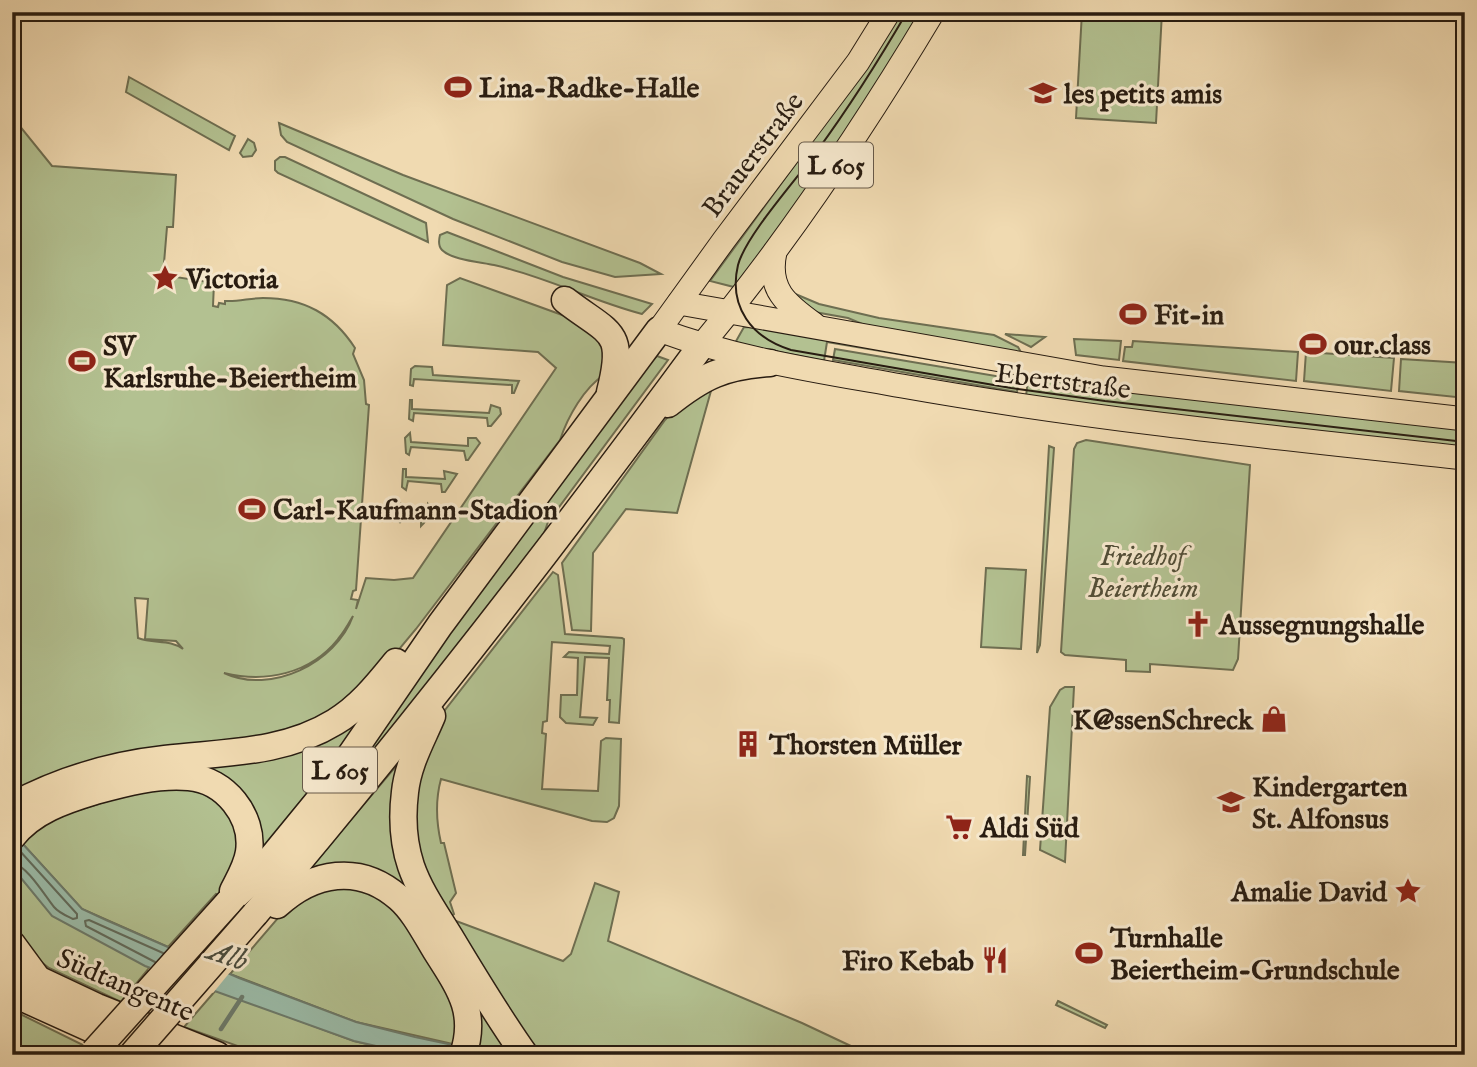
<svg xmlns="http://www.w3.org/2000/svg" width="1477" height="1067" viewBox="0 0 1477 1067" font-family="'IM FELL English',serif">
<rect width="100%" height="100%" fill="#f0dab1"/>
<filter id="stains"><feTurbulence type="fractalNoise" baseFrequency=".00286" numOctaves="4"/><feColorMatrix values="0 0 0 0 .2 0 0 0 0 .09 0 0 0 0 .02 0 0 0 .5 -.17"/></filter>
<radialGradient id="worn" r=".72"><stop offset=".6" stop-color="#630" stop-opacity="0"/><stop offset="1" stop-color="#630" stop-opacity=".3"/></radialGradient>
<g fill="#b3c191" stroke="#6e6e51" stroke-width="2" fill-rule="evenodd">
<polygon points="898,12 926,12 834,158 734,287 710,281 846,95"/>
<polygon points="1082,12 1162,12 1156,123 1076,118"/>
<polygon points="129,77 235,136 229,150 126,92"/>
<path d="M12,101H15L14,119L52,166L176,175L173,227H167L163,275L214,283L213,306L218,307L219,303L225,304V301C238,302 250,298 263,298C304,298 333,314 355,348L353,354L364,380L366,404L369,405L356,590L353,591L351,599L358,600L356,609L366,578L394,580L413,578L556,368L538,352L443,345L447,285L460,278L587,324L609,343L605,374C584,388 568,416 560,440L416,629L366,689L304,733L12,797ZM135,598L148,599L145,639L176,641L183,649C170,639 154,644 138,638ZM353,616C336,663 271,695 224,673C266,683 310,674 338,639C344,632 349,623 353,616Z"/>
<polygon points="279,123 403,175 640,263 661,274 615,277 562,262 453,219 287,142 281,135"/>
<polygon points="248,139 254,143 256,150 252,156 243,157 240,153"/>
<polygon points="280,157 285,157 426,223 428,242 278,173 275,170 275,161"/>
<path d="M447,232L563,277L652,304L642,314C592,301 544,276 494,265C480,262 452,260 442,250C438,246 439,239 440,235Z"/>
<polygon points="793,293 819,304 879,318 994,335 1018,347 1022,354 867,326 848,318 809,311"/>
<polygon points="744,327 761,328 1018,374 827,342 824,361 735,343"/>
<polygon points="1005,334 1045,337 1031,347"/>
<polygon points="1074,339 1121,341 1119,360 1076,355"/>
<polygon points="1133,341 1298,352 1296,381 1123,361 1125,347 1132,347"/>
<polygon points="835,349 1019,380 1017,392 833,360"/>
<polygon points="1306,352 1394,358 1391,391 1304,381"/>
<polygon points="657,356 668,360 548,522 540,545 247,910 242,907 641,371"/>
<polygon points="1401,359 1465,363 1465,398 1399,391"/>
<polygon points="415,366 432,367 433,375 519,381 514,393 512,393 512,385 414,379 413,386 410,385 411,369"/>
<polygon points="1029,372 1465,424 1465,453 1025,404"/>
<polygon points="714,380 677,513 626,509 593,553 591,631 572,630 562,563 665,420 683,399"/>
<polygon points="410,400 412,400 412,409 489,413 491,405 500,408 501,414 491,426 488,426 487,418 414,413 413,421 409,419"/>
<polygon points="410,433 411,442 468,446 468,438 476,438 480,443 468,460 466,460 464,451 411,447 409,455 406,453 405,438"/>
<polygon points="1086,440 1250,465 1238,659 1233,670 1150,664 1150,672 1126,671 1126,660 1065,655 1061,652 1074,449 1077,443"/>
<polygon points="1049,446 1054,448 1040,645 1037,653"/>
<polygon points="403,469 406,469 406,477 445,479 444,471 457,474 445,492 442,492 441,484 408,481 406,490 402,487"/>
<polygon points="401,503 401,510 428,512 428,504 432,508 424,523 421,526 421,517 402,516 400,523 398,509"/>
<polygon points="986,568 1026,570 1021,649 981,647"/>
<path d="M553,572L558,575L565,634L622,638L624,639V643L619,723L609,722L610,700H607L609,658L585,657L580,717L597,718L593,725L566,723L560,717L561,695H577L578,658L564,657L569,652L609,654L610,646L552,642L547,721L543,722L542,733L546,734L542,789L598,791L601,741L606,738L621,739L619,806L614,818L607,822L592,821L441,779C435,801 436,821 441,843H444L456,893L450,902L454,914L448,918L563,961L571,954L595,883L619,892L608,941L802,1023L870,1055H535L423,880L409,799L438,719Z"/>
<polygon points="1065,687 1074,687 1065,862 1040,850 1050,707 1060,690"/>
<polygon points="365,712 309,791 257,854 247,810 140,768"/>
<polygon points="403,758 413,903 304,875"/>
<polygon points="1027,776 1030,777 1025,855 1023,855"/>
<polygon points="162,784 221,797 243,845 219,895 216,894 168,947 82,909 21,842 50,819"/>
<polygon points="12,867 53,916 150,967 121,1002 49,968 32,955 12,933"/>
<polygon points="343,883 390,901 455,1002 457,1045 356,1022 230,974 296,897"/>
<polygon points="216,990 354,1041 416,1055 263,1055 184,1027"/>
<polygon points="474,997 512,1055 474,1055"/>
<polygon points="1058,1001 1107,1025 1105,1028 1056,1005"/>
<polygon points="12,1010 83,1045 73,1055 12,1055"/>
</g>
<polygon fill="#9bbba8" stroke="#6d7b6c" stroke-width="2" points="12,836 21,842 82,909 106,920 239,978 356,1022 415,1037 500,1055 416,1055 354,1041 145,966 52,916 12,867"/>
<polygon fill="#f0dab1" points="172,945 231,971 213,993 148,970"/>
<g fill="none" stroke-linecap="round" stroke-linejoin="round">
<g stroke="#626c5c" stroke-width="2">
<path d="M12,863C27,865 45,896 54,907C59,913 67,916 73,919L77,918V914L19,850"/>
<polyline points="155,962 86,926 85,921 89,920 163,953"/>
</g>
<polyline stroke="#6d7b6c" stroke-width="4.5" points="221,1029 242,997"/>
<defs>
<g id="major">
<path d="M889,12L858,62L724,240L659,330C740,360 818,371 902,386C1088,419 1277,438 1465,458"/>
<path d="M775,252C767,289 786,304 814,324"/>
<polyline points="679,303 1103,378 1465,419"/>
<path d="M701,346C788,241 863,129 933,12"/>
</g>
<g id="highway">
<path d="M565,300C610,335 626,329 610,392"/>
<path d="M668,404C703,376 724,366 770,363"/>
<path d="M432,716C421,742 408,764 405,792C402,816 403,842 411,866C420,892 436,914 450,937C474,977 498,1017 525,1055"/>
<path d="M12,806C60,780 111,765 165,759C223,752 283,754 335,722C360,707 378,684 396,662"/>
<path d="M12,837C32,811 65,800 95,791C124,783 158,774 189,777C225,780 254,816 249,852C247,866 239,879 233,891"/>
<polyline points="228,903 260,872 323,795 440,625 659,330"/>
<path d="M277,905C313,872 359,863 399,898C414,911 425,933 436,951C458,986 478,1011 463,1055"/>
<path d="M255,914C411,730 558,540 701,346"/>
<polyline points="12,944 37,978"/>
<polyline points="12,967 97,1007 217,1055"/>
<polyline points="12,993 149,1055"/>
</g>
</defs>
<use href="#major" stroke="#281c11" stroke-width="25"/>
<use href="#highway" stroke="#281c11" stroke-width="29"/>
<use href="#major" stroke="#f0dab1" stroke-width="23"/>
<use href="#highway" stroke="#f0dab1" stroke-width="26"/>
<path stroke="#281c11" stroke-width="2" d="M907,12C879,60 850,106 817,151C797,179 746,235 738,265C728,307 752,338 791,350L1011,388L1105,401L1465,442"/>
<defs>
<g id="highway-bridge">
<polyline points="94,1052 228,903"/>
<polyline points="132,1055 255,914"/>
</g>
</defs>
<use href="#highway-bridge" stroke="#281c11" stroke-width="29" stroke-linecap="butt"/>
<use href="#highway-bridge" stroke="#f0dab1" stroke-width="26"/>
</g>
<defs>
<symbol id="stadium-bare" viewBox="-9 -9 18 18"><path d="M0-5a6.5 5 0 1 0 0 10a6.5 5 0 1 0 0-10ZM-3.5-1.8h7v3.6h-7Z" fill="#8f2418" stroke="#f5e7cc" stroke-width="2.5" paint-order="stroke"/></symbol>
<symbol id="school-bare" viewBox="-9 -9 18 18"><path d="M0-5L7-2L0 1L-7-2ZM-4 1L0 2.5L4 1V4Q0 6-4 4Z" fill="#8f2418" stroke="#f5e7cc" stroke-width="2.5" paint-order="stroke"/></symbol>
<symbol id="sight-bare" viewBox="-9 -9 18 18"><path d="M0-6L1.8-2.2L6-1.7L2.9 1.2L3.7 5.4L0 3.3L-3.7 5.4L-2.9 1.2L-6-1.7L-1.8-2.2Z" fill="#8f2418" stroke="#f5e7cc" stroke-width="2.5" paint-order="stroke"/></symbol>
<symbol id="church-bare" viewBox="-9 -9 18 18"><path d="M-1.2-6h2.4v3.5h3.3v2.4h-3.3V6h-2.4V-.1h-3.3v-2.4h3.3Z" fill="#8f2418" stroke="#f5e7cc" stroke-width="2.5" paint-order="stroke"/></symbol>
<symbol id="shop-bare" viewBox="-9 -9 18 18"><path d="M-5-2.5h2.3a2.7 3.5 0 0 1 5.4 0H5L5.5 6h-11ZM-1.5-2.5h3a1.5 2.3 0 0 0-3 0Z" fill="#8f2418" stroke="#f5e7cc" stroke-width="2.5" paint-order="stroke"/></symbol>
<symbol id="building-bare" viewBox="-9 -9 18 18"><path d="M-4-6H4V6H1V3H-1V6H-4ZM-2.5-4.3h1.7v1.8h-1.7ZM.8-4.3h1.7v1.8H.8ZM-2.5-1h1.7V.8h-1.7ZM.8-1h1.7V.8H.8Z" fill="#8f2418" stroke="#f5e7cc" stroke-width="2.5" paint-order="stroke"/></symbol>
<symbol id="supermarket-bare" viewBox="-9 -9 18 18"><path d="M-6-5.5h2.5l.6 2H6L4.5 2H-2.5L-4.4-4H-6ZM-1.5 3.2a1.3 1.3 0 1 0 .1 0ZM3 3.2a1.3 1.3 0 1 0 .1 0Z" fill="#8f2418" stroke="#f5e7cc" stroke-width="2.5" paint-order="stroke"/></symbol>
<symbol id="restaurant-bare" viewBox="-9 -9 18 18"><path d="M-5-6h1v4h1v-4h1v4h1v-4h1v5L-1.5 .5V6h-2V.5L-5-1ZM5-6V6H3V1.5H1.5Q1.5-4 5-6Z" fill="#8f2418" stroke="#f5e7cc" stroke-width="2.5" paint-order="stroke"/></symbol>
</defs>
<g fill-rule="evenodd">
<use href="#stadium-bare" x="439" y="68" width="38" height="38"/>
<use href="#school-bare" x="1024" y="74" width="38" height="38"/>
<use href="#sight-bare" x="146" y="259" width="38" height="38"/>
<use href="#stadium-bare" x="1114" y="295" width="38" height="38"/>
<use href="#stadium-bare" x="1294" y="325" width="38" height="38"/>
<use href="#stadium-bare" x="63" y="342" width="38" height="38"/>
<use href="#stadium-bare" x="233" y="490" width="38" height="38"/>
<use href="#church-bare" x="1179" y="605" width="38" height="38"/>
<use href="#shop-bare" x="1255" y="700" width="38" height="38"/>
<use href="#building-bare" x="729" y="725" width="38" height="38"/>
<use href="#school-bare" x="1212" y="783" width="38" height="38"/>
<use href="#supermarket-bare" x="940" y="808" width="38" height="38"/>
<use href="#sight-bare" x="1389" y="872" width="38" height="38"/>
<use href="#stadium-bare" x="1070" y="934" width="38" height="38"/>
<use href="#restaurant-bare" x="976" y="941" width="38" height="38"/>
</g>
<g text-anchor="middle" stroke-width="6" stroke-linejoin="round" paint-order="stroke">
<g fill="#f5e7cc" stroke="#665949" stroke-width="2">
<rect x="799" y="142.5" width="74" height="45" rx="5"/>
<rect x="303" y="747.5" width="74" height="45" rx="5"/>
</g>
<g font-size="26" font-weight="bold" fill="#281c11">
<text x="836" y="174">L 605</text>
<text x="340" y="779">L 605</text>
</g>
<g font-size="28" font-weight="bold" fill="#281c11" stroke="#f5e7cc" text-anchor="start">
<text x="479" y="97">Lina-Radke-Halle</text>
<text x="1064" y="103">les petits amis</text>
<text x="186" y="288">Victoria</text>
<text x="1154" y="324">Fit-in</text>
<text x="1334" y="354">our.class</text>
<text x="103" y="355">SV<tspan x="103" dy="32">Karlsruhe-Beiertheim</tspan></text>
<text x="273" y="519">Carl-Kaufmann-Stadion</text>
<text x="1219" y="634">Aussegnungshalle</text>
<text x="1253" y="729" text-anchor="end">K@ssenSchreck</text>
<text x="769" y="754">Thorsten Müller</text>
<text x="1252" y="796">Kindergarten<tspan x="1252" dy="32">St. Alfonsus</tspan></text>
<text x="980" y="837">Aldi Süd</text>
<text x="1387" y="901" text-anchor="end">Amalie David</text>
<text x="1110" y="947">Turnhalle<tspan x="1110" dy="32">Beiertheim-Grundschule</tspan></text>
<text x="974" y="970" text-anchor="end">Firo Kebab</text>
</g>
<g font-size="28" fill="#281c11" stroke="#f5e7cc">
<text transform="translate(752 154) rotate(-53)" y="10">Brauerstraße</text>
<text transform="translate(1063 380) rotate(7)" y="10">Ebertstraße</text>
<text transform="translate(126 984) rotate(23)" y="10">Südtangente</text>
</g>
<g font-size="28" font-style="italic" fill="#524e37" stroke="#f5e7cc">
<text x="1143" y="565">Friedhof<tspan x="1143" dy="32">Beiertheim</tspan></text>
</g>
<g font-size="30" font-style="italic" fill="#4a4c3e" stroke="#f5e7cc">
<text transform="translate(228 955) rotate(19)" y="10">Alb</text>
</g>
</g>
<rect width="1477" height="1067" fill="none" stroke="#f0dab1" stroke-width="42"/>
<rect x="14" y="14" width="1449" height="1039" fill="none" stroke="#281c11" stroke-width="3.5"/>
<rect x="21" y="21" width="1435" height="1025" fill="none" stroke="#281c11" stroke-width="2"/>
<rect width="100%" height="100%" filter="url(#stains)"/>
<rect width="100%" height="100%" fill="url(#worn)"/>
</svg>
